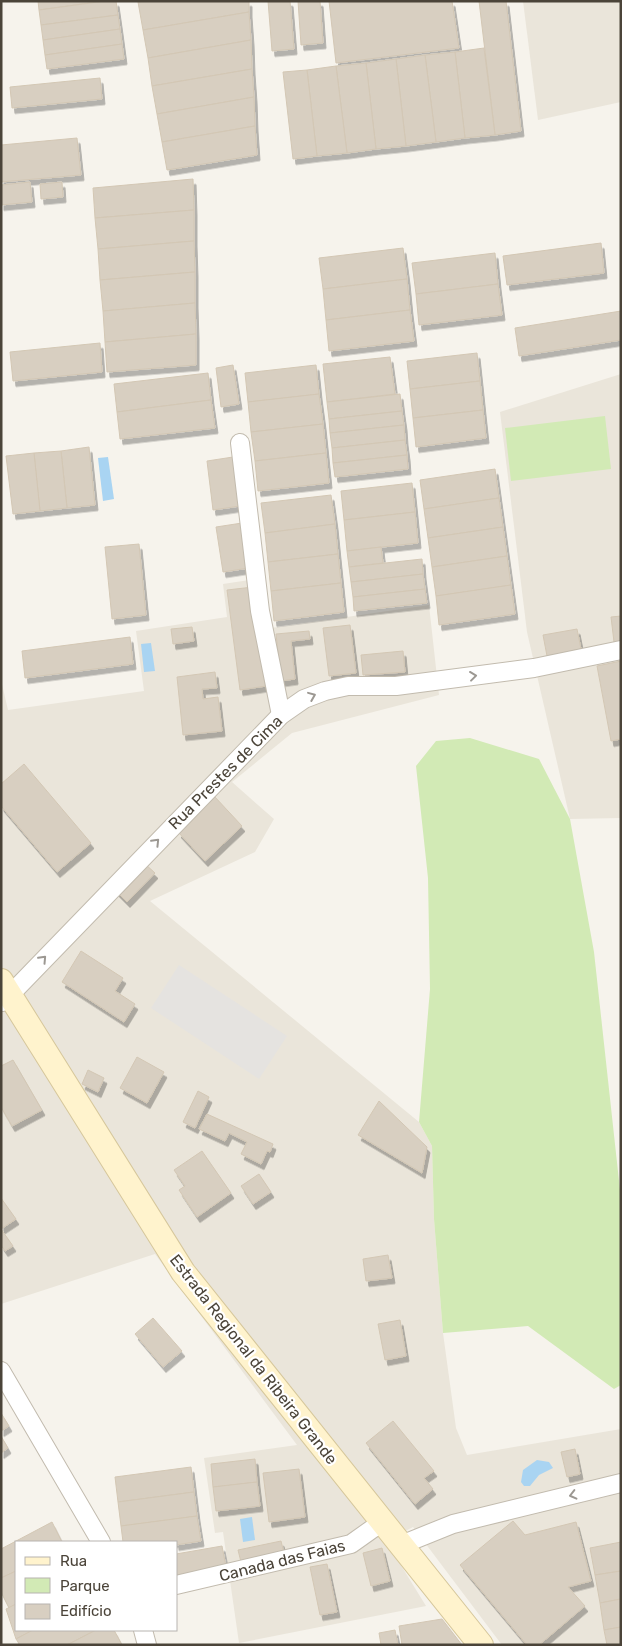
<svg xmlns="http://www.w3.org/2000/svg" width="622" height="1646" viewBox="0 0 622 1646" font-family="Rubik,sans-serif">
<defs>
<filter id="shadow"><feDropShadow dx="3" dy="5.5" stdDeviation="0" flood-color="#0004"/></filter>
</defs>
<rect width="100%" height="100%" fill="#f6f3ec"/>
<g fill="#eae5da">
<polygon points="523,1 621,1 621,102 538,120"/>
<polygon points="621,374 621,818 570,819 527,632 500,412"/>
<polygon points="263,578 271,628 429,605 439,695 292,733 232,782 274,819 255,852 150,901 419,1122 432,1146 434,1219 443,1333 456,1428 467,1455 621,1429 621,1645 502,1645 413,1527 386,1541 426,1606 239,1643 223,1532 215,1533 204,1458 297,1445 155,1254 1,1304 1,680 8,710 144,691 136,631 227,617 223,584"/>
</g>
<g fill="#d2eab5">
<polygon points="605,416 611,469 511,481 505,428"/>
<polygon points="470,738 539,759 570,819 594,952 621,1199 621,1385 614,1389 528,1326 443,1333 434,1219 432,1146 419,1122 430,989 428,878 416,766 436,741"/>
</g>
<polygon fill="#e5e3e0" points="179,965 287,1036 259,1079 151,1008"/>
<g fill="#a9d4f2">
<polygon points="108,457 114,499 103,501 98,458"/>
<polygon points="151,643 155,671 144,672 141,644"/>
<polygon points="537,1460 549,1462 553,1468 539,1475 530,1486 524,1486 521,1482 523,1470"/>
<polygon points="252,1517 255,1540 243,1542 240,1519"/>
</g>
<g fill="#d8cfc1" stroke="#d3c7b4" filter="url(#shadow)">
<polygon points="38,1 105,1 39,10"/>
<polygon points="105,1 116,1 118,15 41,25 39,10"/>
<polygon points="145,1 249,1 249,12 143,30 138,2"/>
<polygon points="268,1 290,1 294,49 272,51"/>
<polygon points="298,1 320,1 323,43 301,45"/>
<polygon points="329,1 452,1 459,48 336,63"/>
<polygon points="479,1 506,1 521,131 495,135"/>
<polygon points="249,12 251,40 148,58 143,30"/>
<polygon points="118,15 120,29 43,40 41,25"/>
<polygon points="120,29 122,44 45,55 43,40"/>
<polygon points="251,40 252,69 152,86 148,58"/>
<polygon points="122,44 124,59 47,69 45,55"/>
<polygon points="484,48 495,135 465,138 455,52"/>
<polygon points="455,52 465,138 436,142 425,55"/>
<polygon points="425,55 436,142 406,146 396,59"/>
<polygon points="396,59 406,146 376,149 366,63"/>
<polygon points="366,63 376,149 347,153 336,66"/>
<polygon points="336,66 347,153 317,156 307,70"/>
<polygon points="252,69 254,97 157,114 152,86"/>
<polygon points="307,70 317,156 293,159 283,72"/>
<polygon points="100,78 102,99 12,108 10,87"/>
<polygon points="254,97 255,126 162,142 157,114"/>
<polygon points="255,126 257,155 167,170 162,142"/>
<polygon points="77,138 81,175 1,182 1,145"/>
<polygon points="193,179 194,210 95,218 93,188"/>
<polygon points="30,182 32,202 1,205 1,185"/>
<polygon points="62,182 63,197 41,199 40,184"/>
<polygon points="194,210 194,241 98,249 95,218"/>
<polygon points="194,241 195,272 100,280 98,249"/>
<polygon points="601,243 604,273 507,285 503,256"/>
<polygon points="403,248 407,279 323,289 319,258"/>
<polygon points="495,253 498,284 416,294 412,263"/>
<polygon points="195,272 195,303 103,311 100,280"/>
<polygon points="407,279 410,310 326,320 323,289"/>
<polygon points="498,284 502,315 419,325 416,294"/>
<polygon points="195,303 196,334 105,342 103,311"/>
<polygon points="410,310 414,341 329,351 326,320"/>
<polygon points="621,311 621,340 519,356 515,328"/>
<polygon points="196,334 196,365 107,372 105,342"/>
<polygon points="100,343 102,372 13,381 10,352"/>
<polygon points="477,353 480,381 410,389 407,361"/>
<polygon points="390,357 395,394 327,402 323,364"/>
<polygon points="233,365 239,404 221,407 216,368"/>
<polygon points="316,365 319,394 248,402 245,373"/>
<polygon points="208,373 211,400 117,412 114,384"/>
<polygon points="480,381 483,410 413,418 410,389"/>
<polygon points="319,394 323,424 251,432 248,402"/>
<polygon points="400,394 402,411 329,419 327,402"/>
<polygon points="211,400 215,428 120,439 117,412"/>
<polygon points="483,410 486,438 416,447 413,418"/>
<polygon points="402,411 404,425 330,433 329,419"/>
<polygon points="323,424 326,453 255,461 251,432"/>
<polygon points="404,425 405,440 332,448 330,433"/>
<polygon points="405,440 407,455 333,463 332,448"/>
<polygon points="89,447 95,505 67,508 61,451"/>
<polygon points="61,451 67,508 40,511 34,453"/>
<polygon points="34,453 40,511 13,514 6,456"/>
<polygon points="326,453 329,483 258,491 255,461"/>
<polygon points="407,455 408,469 335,477 333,463"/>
<polygon points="233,457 240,506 213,510 207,461"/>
<polygon points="495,469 499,498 424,509 420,480"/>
<polygon points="412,483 415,512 344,520 341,491"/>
<polygon points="331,495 335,524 265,533 261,503"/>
<polygon points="499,498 503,527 428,538 424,509"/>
<polygon points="415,512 418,543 347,551 344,520"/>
<polygon points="242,523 249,568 223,572 216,527"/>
<polygon points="335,524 338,554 268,562 265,533"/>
<polygon points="503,527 507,556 432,567 428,538"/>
<polygon points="139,544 146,615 112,619 105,547"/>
<polygon points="381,547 383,563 349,567 347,551"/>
<polygon points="338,554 341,583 271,591 268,562"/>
<polygon points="507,556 511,585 436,596 432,567"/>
<polygon points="422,559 423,574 351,582 349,567"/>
<polygon points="423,574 425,589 353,597 351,582"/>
<polygon points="341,583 344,612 274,621 271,591"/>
<polygon points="511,585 515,614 439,625 436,596"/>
<polygon points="253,587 266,686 240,690 227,590"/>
<polygon points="425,589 427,603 354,611 353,597"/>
<polygon points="621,616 621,641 614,642 611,617"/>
<polygon points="350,625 356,673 329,676 323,628"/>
<polygon points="192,627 194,641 173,644 171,629"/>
<polygon points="577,629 581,649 547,656 543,635"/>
<polygon points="309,631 310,639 291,641 295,679 281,681 276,634"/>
<polygon points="130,637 133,664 25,678 22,651"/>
<polygon points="403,651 405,672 363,675 361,655"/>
<polygon points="621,661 621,739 611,741 597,666"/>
<polygon points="215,672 217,688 202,689 203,699 218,697 222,731 183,735 177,677"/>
<polygon points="24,764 91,843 57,872 1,806 1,784"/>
<polygon points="215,797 242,826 205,861 178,832"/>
<polygon points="144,863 155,873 127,902 116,891"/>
<polygon points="81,951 123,978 115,991 135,1004 124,1022 62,982"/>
<polygon points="137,1057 164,1072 147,1103 120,1088"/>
<polygon points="13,1060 42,1110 12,1126 1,1107 1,1066"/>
<polygon points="88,1070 104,1078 98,1092 82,1084"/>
<polygon points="198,1091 209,1097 195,1128 183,1122"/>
<polygon points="379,1101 427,1147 422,1173 358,1135"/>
<polygon points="207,1114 273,1144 270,1152 267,1151 261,1164 241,1154 247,1142 229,1133 225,1141 199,1129"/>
<polygon points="202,1151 231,1193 197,1217 179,1190 185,1186 174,1170"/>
<polygon points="259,1174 271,1192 253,1204 241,1186"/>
<polygon points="1,1198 16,1219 1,1229"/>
<polygon points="1,1229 13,1246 5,1251 1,1245"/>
<polygon points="388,1255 392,1278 366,1281 363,1259"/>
<polygon points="153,1318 182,1351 163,1367 135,1334"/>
<polygon points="400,1320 406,1356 385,1360 378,1324"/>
<polygon points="1,1413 9,1426 1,1431"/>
<polygon points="393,1421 434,1471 424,1478 433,1489 415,1504 366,1443"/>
<polygon points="1,1436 8,1448 1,1453"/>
<polygon points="575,1449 580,1474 567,1477 561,1452"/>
<polygon points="255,1459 257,1482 213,1487 211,1464"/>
<polygon points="191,1467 194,1492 118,1502 115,1477"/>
<polygon points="299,1469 305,1517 269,1522 263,1473"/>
<polygon points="257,1482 260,1506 216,1511 213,1487"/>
<polygon points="194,1492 197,1516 121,1526 118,1502"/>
<polygon points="197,1516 201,1541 176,1545 176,1542 123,1542 121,1526"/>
<polygon points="513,1521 525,1535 576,1522 591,1581 568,1587 585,1606 539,1645 527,1645 460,1565"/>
<polygon points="52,1522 62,1542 16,1542 16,1571 1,1578 1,1549"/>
<polygon points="281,1541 284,1553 241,1562 238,1550"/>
<polygon points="621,1542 621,1571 595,1575 590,1548"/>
<polygon points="222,1546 226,1567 176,1576 176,1554"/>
<polygon points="382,1548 390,1581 371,1586 363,1553"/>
<polygon points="327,1564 337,1612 320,1615 310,1567"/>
<polygon points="16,1571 16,1604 9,1608 1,1592 1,1578"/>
<polygon points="621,1571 621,1599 600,1603 595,1575"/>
<polygon points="621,1599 621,1627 604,1630 600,1603"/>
<polygon points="16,1604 16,1630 33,1630 16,1639 6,1609"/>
<polygon points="442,1619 462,1645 402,1645 399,1626"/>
<polygon points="621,1627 621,1645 607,1645 604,1630"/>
<polygon points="33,1630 96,1630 67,1645 20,1645 16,1639"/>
<polygon points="96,1630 114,1630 122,1645 67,1645"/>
<polygon points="395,1630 398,1645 381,1645 379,1633"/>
</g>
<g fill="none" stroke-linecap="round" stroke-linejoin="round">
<defs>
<g id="minor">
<polyline points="240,443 260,611 281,715"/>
<polyline points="3,1002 281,715 304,699 325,691 348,686 396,686 534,668 621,650"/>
<polyline points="1,1371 101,1542"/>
<polyline points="401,1545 453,1524 621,1483"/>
<polyline points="176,1585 351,1544 382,1522"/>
<polyline points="143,1630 147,1645"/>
</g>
<polyline id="secondary" points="1,981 183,1272 481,1645"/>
</defs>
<use href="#minor" stroke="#c2bbae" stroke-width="20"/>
<use href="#secondary" stroke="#d6c79b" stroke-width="26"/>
<use href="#minor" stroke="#fff" stroke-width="18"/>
<use href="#secondary" stroke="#fff3cd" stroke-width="24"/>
</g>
<defs><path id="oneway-chevron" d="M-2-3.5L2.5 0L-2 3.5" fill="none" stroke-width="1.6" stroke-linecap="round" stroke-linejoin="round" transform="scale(1.25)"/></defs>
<g stroke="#9c9892">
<use href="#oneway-chevron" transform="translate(473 676) rotate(-7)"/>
<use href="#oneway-chevron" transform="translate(312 696) rotate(-22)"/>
<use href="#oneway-chevron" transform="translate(156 842) rotate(-46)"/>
<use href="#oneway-chevron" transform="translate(43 959) rotate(-47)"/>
<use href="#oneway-chevron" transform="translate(573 1495) rotate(166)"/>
</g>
<g text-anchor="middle" stroke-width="4.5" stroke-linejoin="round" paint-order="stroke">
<g font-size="16" fill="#4b4439" stroke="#fff">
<text transform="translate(225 772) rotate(-45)" y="6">Rua Prestes de Cima</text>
<text transform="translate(254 1359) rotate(52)" y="6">Estrada Regional da Ribeira Grande</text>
<text transform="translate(282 1560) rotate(-14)" y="6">Canada das Faias</text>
</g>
</g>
<rect width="622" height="1646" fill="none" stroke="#4b4439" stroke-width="5"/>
<rect x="15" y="1541" width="162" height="90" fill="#ffffff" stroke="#b7b4b0"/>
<rect x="25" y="1557" width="25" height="8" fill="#fff3cd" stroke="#b7b4b0"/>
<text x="60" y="1566" font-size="15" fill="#4b4439">Rua</text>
<rect x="25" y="1578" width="25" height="15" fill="#d2eab5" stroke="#b7b4b0"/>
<text x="60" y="1591" font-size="15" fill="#4b4439">Parque</text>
<rect x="25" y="1604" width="25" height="15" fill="#d8cfc1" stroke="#b7b4b0"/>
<text x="60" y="1616" font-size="15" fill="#4b4439">Edifício</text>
</svg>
